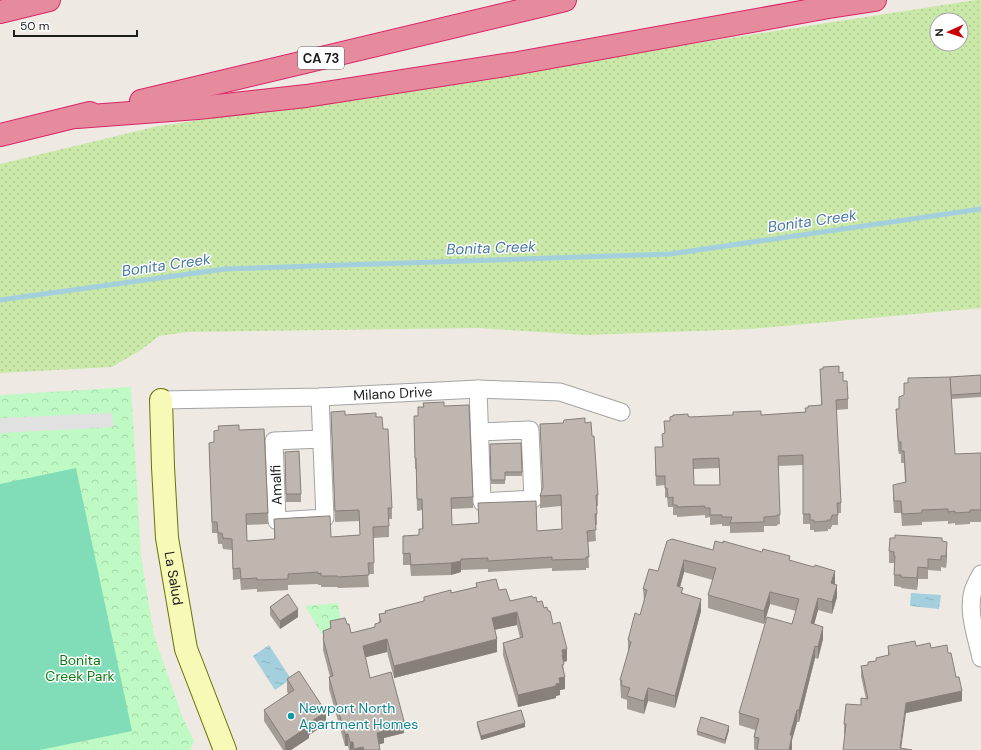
<svg xmlns="http://www.w3.org/2000/svg" width="981" height="750" viewBox="0 0 981 750" font-family="'DM Sans',sans-serif">
<defs>
<pattern id="grass-dots" width="8" height="8" patternUnits="userSpaceOnUse"><rect width="8" height="8" fill="#cae9a9"/><path d="M2 2h.1M6 6h.1" fill="none" stroke="#adc791" stroke-width="1.8" stroke-linecap="round"/></pattern>
<pattern id="park-crowns" width="20" height="18" patternUnits="userSpaceOnUse"><rect width="20" height="18" fill="#bff9c3"/><path d="M2 6a3 3 0 1 1 6 0M12 15a3 3 0 1 1 6 0" fill="none" stroke="#a4d5a7"/></pattern>
<pattern id="water-ripples" width="26" height="14" patternUnits="userSpaceOnUse"><rect width="26" height="14" fill="#a3d0dc"/><path d="M2 4q2-2 4 0t4 0M15 11q2-2 4 0t4 0" fill="none" stroke="#8cb2bc"/></pattern>
</defs>
<rect width="100%" height="100%" fill="#eeeae3"/>
<path fill="url(#grass-dots)" fill-rule="evenodd" d="M976,0H981V308L751,329L586,335L478,328L187,332L159,336L141,350L112,367L0,373V164L154,127ZM937,20H961V44H937Z"/>
<g fill="url(#park-crowns)">
<polygon points="131,387 141,556 154,635 182,716 194,741 190,750 0,750 0,395"/>
<polygon points="338,603 341,623 322,634 305,606"/>
</g>
<polygon fill="#81ddb7" points="76,468 132,731 40,750 0,750 0,484"/>
<polygon fill="#e1e1e1" points="112,413 113,427 0,433 0,418"/>
<g fill="url(#water-ripples)">
<polygon points="911,593 941,595 939,609 910,606"/>
<polygon points="269,645 291,679 275,690 253,656"/>
</g>
<g fill="none" stroke-linecap="round" stroke-linejoin="round">
<polyline stroke="#a3d0dc" stroke-width="5" points="0,300 225,269 670,254 981,209"/>
<defs>
<g id="street">
<polyline points="478,389 482,502 533,499 530,430 479,432"/>
<polyline points="320,397 325,518 277,521 274,441 321,439"/>
<path id="s1" d="M161,400L320,397L478,389L560,392L621,412"/>
<path d="M981,574C978,580 975,585 973,591C967,612 977,638 981,658"/>
</g>
<g id="secondary">
<path id="s2" d="M161,400L163,467L167,538L186,649L225,750"/>
</g>
<g id="highway">
<polyline points="0,12 49,0"/>
<polyline points="141,101 565,0"/>
<polyline points="77,117 198,108 306,96 518,63 829,7 875,0"/>
<polyline points="0,135 90,113"/>
</g>
</defs>
<use href="#street" stroke="#a4a4a4" stroke-width="19"/>
<use href="#secondary" stroke="#6a7305" stroke-width="24"/>
<use href="#highway" stroke="#d72566" stroke-width="24"/>
<use href="#street" stroke="#fff" stroke-width="17"/>
<use href="#secondary" stroke="#f7f9b6" stroke-width="22"/>
<use href="#highway" stroke="#e68b9e" stroke-width="22"/>
</g>
<g fill="#a49d96" fill-rule="evenodd">
<path d="M820,369L839,373L843,381L848,399V409L836,410L841,503V513H838V525H832V527H831V529H828V531L814,532V530H810V524H803V465L778,466L780,524L777,525V526H764V532L730,533V526H722V524L710,525V517L705,518V515L677,517V515H673V507H668L667,497L665,498V485L656,486L655,457L663,447L662,434H665L664,421H670L688,416L690,417L761,415L805,412L821,405ZM719,468L720,485H694L693,469Z"/>
<polygon points="981,375 981,397 951,399 950,377"/>
<polygon points="423,403 444,406 473,497 473,508 451,509 452,525 479,523 478,503 537,531 562,530 561,506 540,508 540,496 543,489 540,424 585,423 598,495 598,506 597,506 597,525 595,525 596,541 588,542 589,568 586,568 586,570 552,571 552,568 488,572 488,569 461,570 461,572 451,575 411,576 410,565 403,565 403,536 419,535 419,529 422,529 422,510 417,511 416,469 415,469 414,416 418,416 418,407 423,407"/>
<polygon points="896,409 955,454 981,453 981,522 970,522 970,524 955,525 955,523 948,524 948,521 922,522 922,525 902,526 901,513 894,513 893,497 893,485 905,482 904,463 901,463 901,454 899,454 898,450"/>
<polygon points="331,412 345,415 376,417 383,429 392,508 392,519 389,519 389,537 373,538 374,574 368,574 369,587 338,588 337,587 321,587 321,585 318,585 318,584 288,585 288,590 257,592 257,589 241,590 240,579 233,580 232,550 223,549 222,544 218,544 217,533 212,533 209,444 214,442 239,430 268,513 268,524 247,525 247,541 274,539 274,519 331,537 360,535 359,521 335,522"/>
<polygon points="521,443 522,476 505,476 505,484 491,484 490,444"/>
<polygon points="285,460 301,494 301,502 286,502"/>
<polygon points="667,541 713,550 790,560 835,583 837,597 832,614 818,610 814,624 823,639 818,659 815,658 799,722 797,722 792,740 792,750 756,750 754,749 754,737 755,730 739,725 739,713 792,624 796,611 770,604 764,624 708,608 708,595 713,580 684,572 680,587 683,594 701,611 675,708 648,701 644,714 627,709 627,700 621,698 620,680 628,653 628,640 640,615 644,601 643,589 658,571"/>
<polygon points="942,541 947,554 946,568 941,567 941,571 928,570 928,579 918,579 917,590 901,588 901,587 894,586 894,563 889,563 889,551"/>
<polygon points="476,583 499,590 510,601 533,598 548,611 553,624 567,661 563,662 565,689 560,690 560,695 556,696 556,698 518,707 503,655 503,643 520,638 517,625 495,630 497,652 394,678 387,652 365,657 370,678 404,733 384,738 384,743 379,744 380,750 349,750 348,746 345,746 329,689 329,677 330,677 323,650 323,631 330,629 330,621 347,624 351,633 375,627 379,623 379,614 385,613 385,611 424,601 424,597 451,593 476,587"/>
<polygon points="270,607 298,617 280,629 270,615"/>
<polygon points="888,646 916,646 931,648 948,653 956,677 962,701 906,713 843,750 845,734 844,734 844,724 866,699 861,676 861,666 868,665 868,662 876,661 876,658 888,655"/>
<polygon points="287,679 326,724 309,735 309,738 291,750 283,750 264,721 264,710 288,694 287,691"/>
<polygon points="477,722 525,727 481,740 477,726"/>
<polygon points="729,730 725,744 697,735 697,731"/>
</g>
<g fill="#867f7a">
<polygon points="947,542 947,554 946,568 946,556"/>
<polygon points="684,560 684,572 677,599 677,586"/>
<polygon points="461,561 461,572 451,575 451,563"/>
<polygon points="918,567 918,579 917,590 917,578"/>
<polygon points="835,571 835,583 831,596 831,583"/>
<polygon points="837,585 837,597 832,614 832,602"/>
<polygon points="770,592 770,604 764,624 764,611"/>
<polygon points="818,598 818,610 811,636 811,623"/>
<polygon points="701,599 701,611 675,708 675,696"/>
<polygon points="298,609 298,617 280,629 280,621"/>
<polygon points="517,612 517,625 492,630 492,618"/>
<polygon points="823,627 823,639 818,659 818,647"/>
<polygon points="387,639 387,652 363,658 363,646"/>
<polygon points="497,639 497,652 394,678 394,666"/>
<polygon points="815,646 815,658 799,722 799,710"/>
<polygon points="567,649 567,661 563,662 563,655 562,650"/>
<polygon points="565,677 565,689 560,690 560,695 556,696 556,698 518,707 518,695 556,684 559,678"/>
<polygon points="648,688 648,701 644,714 644,701"/>
<polygon points="962,691 962,701 906,713 901,750 900,750 906,703"/>
<polygon points="797,710 797,722 792,740 792,750 789,750 790,735"/>
<polygon points="326,712 326,724 309,735 309,738 291,750 285,750 285,742 307,724"/>
<polygon points="404,721 404,733 384,738 384,743 377,745 377,733 382,727"/>
<polygon points="525,723 525,727 481,740 481,736"/>
<polygon points="729,726 729,730 725,744 725,740"/>
<rect x="345" y="734" width="3" height="12"/>
<rect x="350" y="742" width="3" height="8"/>
<polygon points="363,747 363,750 354,750 354,749"/>
</g>
<g fill="#bfb6af" stroke="#867f7a" fill-rule="evenodd">
<path d="M839,366V373L843,372V381H847L848,399L836,400L841,503H837L838,515H832V517H831V520H827L828,521L814,522V520H810V514H803V455L778,456L780,515H777V516L764,517V522L730,523L732,517H722V515H710V508H705V506L677,507V505H673V497L668,498L667,488H665V476H656L655,447H663L662,434L665,433L664,421H670V417L673,416V415L688,414V416L690,417L733,415V412L761,411V415L806,412L805,408H808V406L822,405L820,369H823V367ZM719,458L720,485H694L693,459Z"/>
<polygon points="981,375 981,393 951,395 950,377"/>
<polygon points="950,377 955,454 981,453 981,510 970,510 970,512 955,513 955,511 948,512 948,509 922,510 922,513 902,514 901,501 894,501 893,485 906,482 904,451 901,451 901,442 899,442 898,438 896,409 899,409 899,397 904,395 904,383 908,383 908,378"/>
<polygon points="444,402 444,406 469,405 473,497 451,498 452,525 479,523 478,503 536,501 537,531 562,529 561,495 540,496 543,487 540,424 563,423 564,420 585,418 585,423 591,422 592,436 594,436 598,495 596,495 597,514 595,514 596,530 587,531 589,557 586,557 586,559 552,560 552,557 488,561 488,558 461,559 461,561 451,563 411,565 410,553 403,554 403,536 419,535 419,529 423,529 422,499 417,499 416,458 415,458 414,416 418,416 418,407 424,407 423,403"/>
<polygon points="345,411 345,415 376,413 376,417 382,417 383,429 388,429 392,508 388,508 389,526 373,527 374,563 368,563 369,575 338,577 337,576 321,576 321,573 318,574 318,572 288,574 288,579 257,580 257,578 241,579 240,568 233,569 232,539 223,538 222,533 218,533 217,522 212,522 209,444 209,443 214,442 214,431 219,430 218,426 239,425 239,430 264,429 268,513 246,514 247,541 275,539 274,519 328,516 330,516 331,537 360,535 359,510 335,511 331,412"/>
<polygon points="521,443 522,472 505,472 505,480 491,480 490,444"/>
<polygon points="299,451 301,494 286,494 285,452"/>
<polygon points="895,535 942,538 942,541 947,542 946,556 941,556 941,560 928,559 928,568 918,567 917,578 901,577 901,575 894,575 895,556 894,556 894,552 889,551 890,538 895,538"/>
<polygon points="672,539 713,550 715,541 723,543 723,541 762,552 763,549 790,556 789,560 814,567 815,565 835,571 831,583 837,585 832,602 818,598 811,623 823,627 818,647 815,646 799,710 797,710 790,735 792,735 789,750 757,750 759,738 754,737 759,719 739,713 767,617 792,624 799,599 770,592 764,611 708,595 716,568 684,560 677,586 683,588 681,593 701,599 675,696 648,688 644,701 627,696 630,688 621,685 622,681 620,680 631,642 628,640 635,613 640,615 647,590 643,589 649,569 658,571 667,541"/>
<polygon points="496,579 499,590 506,589 510,601 532,596 533,598 536,597 537,602 542,601 544,608 547,607 548,611 550,611 553,624 560,622 567,649 562,650 563,655 562,655 564,664 562,665 565,677 559,678 560,683 556,684 556,686 518,695 503,643 523,637 517,612 492,618 497,639 394,666 387,639 363,646 370,678 391,672 404,721 382,727 384,731 377,733 380,750 364,750 363,747 354,749 353,742 350,742 348,734 345,734 329,677 333,676 323,638 324,637 323,631 331,628 330,621 345,618 347,624 349,624 351,633 375,627 375,624 381,622 379,614 386,613 385,611 424,601 424,597 451,590 451,593 477,587 476,583"/>
<polygon points="288,594 298,609 280,621 270,607"/>
<polygon points="915,641 916,646 930,643 931,648 947,645 948,653 951,653 956,677 959,677 962,691 906,703 900,748 912,750 843,750 846,724 844,724 846,704 861,705 861,698 868,699 861,666 868,665 868,662 876,661 876,658 889,655 888,646"/>
<polygon points="299,671 326,712 307,724 309,726 285,742 264,710 294,690 287,679"/>
<polygon points="521,710 525,723 481,736 477,722"/>
<polygon points="701,717 729,726 725,740 697,731"/>
</g>
<circle fill="#0f9aa8" stroke="#fff" stroke-width="1.5" cx="291" cy="716" r="4"/>
<g text-anchor="middle" stroke-width="3" stroke-linejoin="round" paint-order="stroke">
<rect fill="#fff" stroke="#616161" stroke-width="1" x="298" y="47" width="46" height="22" rx="3"/>
<g font-size="13" font-weight="bold" fill="#1d1d1d">
<text x="321" y="63">CA 73</text>
</g>
<g font-size="14" fill="#1d1d1d" stroke="#fff">
<text dy="5" stroke="none"><textPath href="#s1" startOffset="232">Milano Drive</textPath></text>
<text transform="translate(276 485) rotate(-92)" y="5">Amalfi</text>
<text dy="5" stroke="none"><textPath href="#s2" startOffset="179">La Salud</textPath></text>
</g>
<g font-size="14" fill="#0c7a13" stroke="#fff">
<text x="80" y="665">Bonita<tspan x="80" dy="16">Creek Park</tspan></text>
</g>
<g font-size="14" fill="#0d838f" stroke="#fff" text-anchor="start">
<text x="299" y="713">Newport North<tspan x="299" dy="16">Apartment Homes</tspan></text>
</g>
<g font-size="15" font-style="italic" fill="#4778a4" stroke="#fff">
<text transform="translate(812 221) rotate(-8)" y="5">Bonita Creek</text>
<text transform="translate(491 248) rotate(-2)" y="5">Bonita Creek</text>
<text transform="translate(166 265) rotate(-8)" y="5">Bonita Creek</text>
</g>
</g>
<g transform="translate(949 32) rotate(267)"><circle r="19" fill="#ffffff" stroke="#a5a5a5"/>
<path d="M0-3L7 15L0 10L-7 15Z" fill="#c90106"/>
<text y="-6" font-size="11" font-weight="bold" text-anchor="middle" fill="#1d1d1d">N</text>
</g>
<path d="M14 30v6h123v-6" fill="none" stroke="#1d1d1d" stroke-width="2"/>
<text x="20" y="30" font-size="12" fill="#1d1d1d" stroke="#ffffff" stroke-width="3" paint-order="stroke">50 m</text>
</svg>
